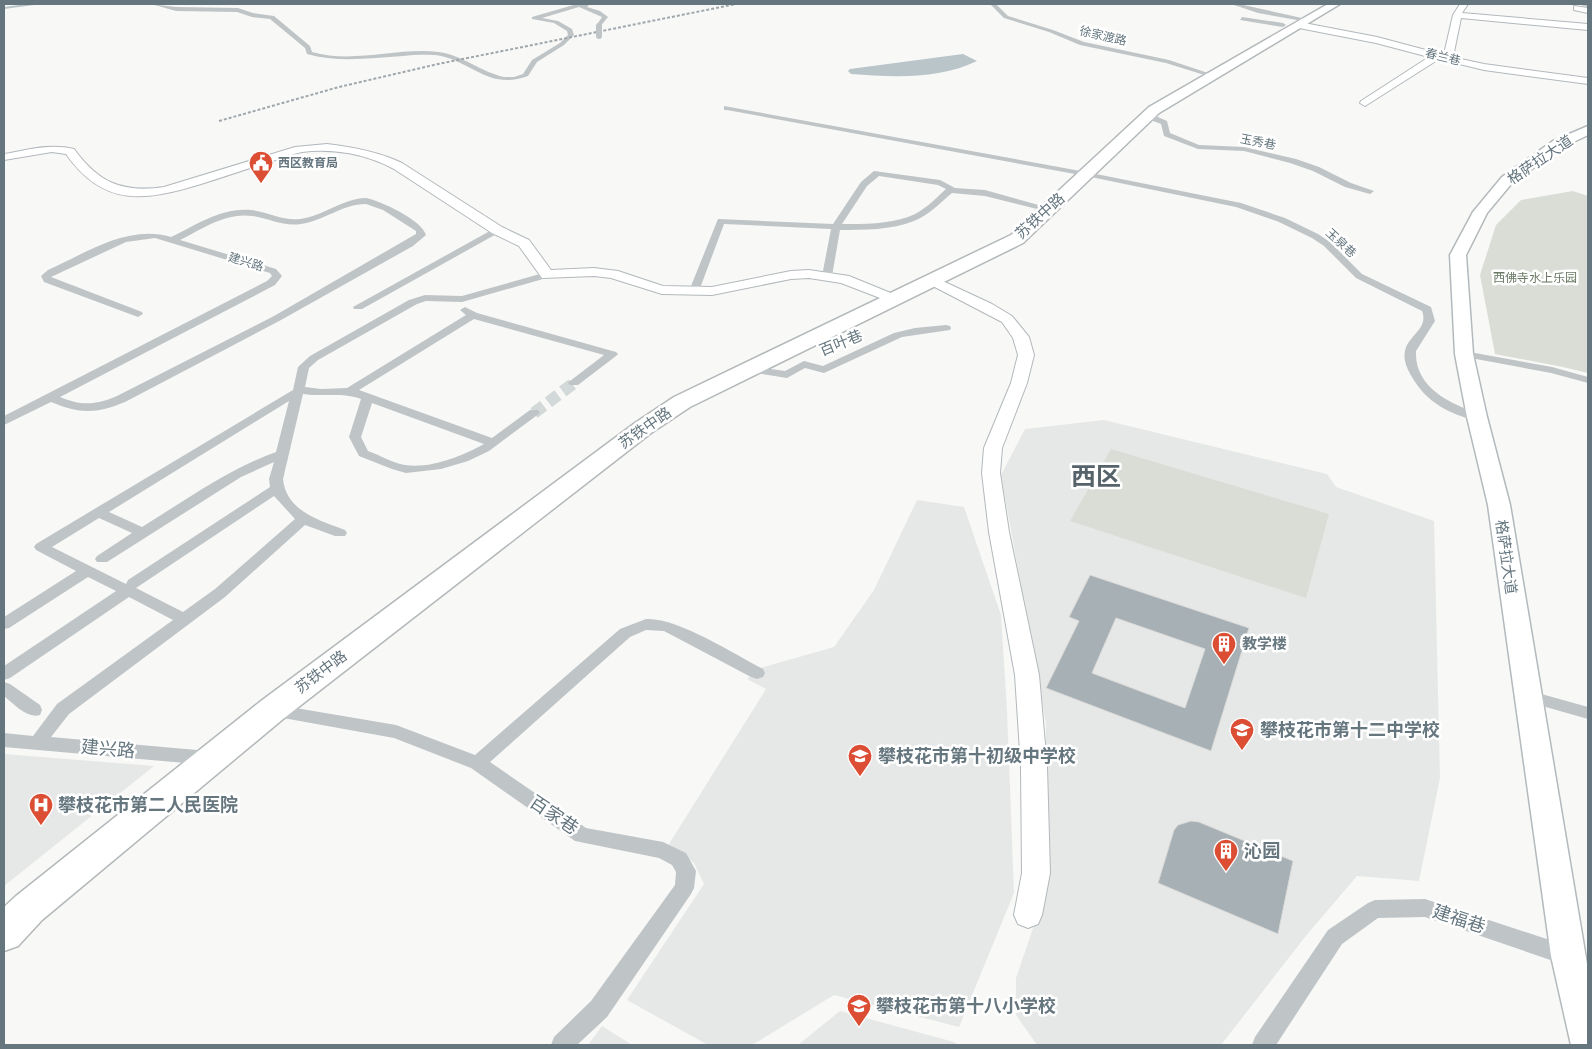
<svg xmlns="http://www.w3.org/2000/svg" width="1592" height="1049" viewBox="0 0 1592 1049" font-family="Manrope,'Noto Sans SC',sans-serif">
<rect width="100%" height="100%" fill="#f8f8f6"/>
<g fill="#e6e8e7">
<polygon points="1104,420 1327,474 1336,487 1434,521 1440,778 1419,881 1357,876 1305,937 1221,1045 1037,1045 1016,1015 1016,978 1043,899 1046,724 1001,475 1025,429"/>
<polygon points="917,500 964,507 1001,615 1007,710 1014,893 959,1027 834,995 752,1045 708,1045 627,1000 704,884 694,863 669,844 766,689 747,679 760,668 834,647 874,590"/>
<polygon points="4,754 154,766 4,886"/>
<polygon points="840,1011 954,1042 958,1045 798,1045"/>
<polygon points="602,1026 632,1045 588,1045"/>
</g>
<g fill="#d9ddd5">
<polygon points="1573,191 1588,196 1588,373 1563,367 1495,354 1480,275 1496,225 1521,200"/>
<polygon points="1111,449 1329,514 1306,598 1070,521"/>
</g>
<path fill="#b9c5c9" d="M963,54L977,61C938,80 892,77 851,74L848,71L850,69Z"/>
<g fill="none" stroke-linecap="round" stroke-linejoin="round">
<polyline stroke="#b9c5c9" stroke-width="2" points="4,8 34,4"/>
</g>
<g fill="#a7b0b5" stroke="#dadad8" fill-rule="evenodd">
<path d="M1090,575L1249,628L1211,751L1046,688L1079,621L1069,617ZM1116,618L1205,649L1185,708L1092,673Z"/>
<polygon points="1191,821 1199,822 1293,861 1278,934 1158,883 1174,830 1178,825"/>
</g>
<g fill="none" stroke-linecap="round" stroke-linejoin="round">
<polyline stroke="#d3d8d8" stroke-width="12" stroke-dasharray="12 6" stroke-linecap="butt" points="534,413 574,383"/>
<defs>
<g id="secondary">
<polygon points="1460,4 1468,4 1462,13 1588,24 1588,30 1461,18 1454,52 1447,56 1484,64 1588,78 1588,84 1484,70 1439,59 1365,106 1360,103 1361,101 1429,57 1376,43 1299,28 1295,25 1299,22 1377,37 1437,53 1445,50 1453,15"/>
<polygon points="1574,6 1588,8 1588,13 1574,10"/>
<path d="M327,144C353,147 379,152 402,163L502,227L529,240L551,270L594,268L618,271L663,286L712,287L791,271L809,270L849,276L898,296L900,299L898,302L893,303L841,283L809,278L791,279L712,295L662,294L611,278L594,276L542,278L519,246L492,233L394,169C366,154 333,148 302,152C291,154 280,159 269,162C246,169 224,177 201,184C145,201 104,208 66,154L52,152L4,160V154C27,150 51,143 74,149C99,183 122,193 164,187L295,147Z"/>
<polygon points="934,277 992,304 1012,316 1029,337 1034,355 1027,383 1002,448 1000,473 1009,532 1039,675 1047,767 1050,873 1042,915 1038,924 1028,928 1018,924 1014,915 1022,873 1021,767 1015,675 989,532 982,473 984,448 1011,383 1018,355 1013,338 1002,322 929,284 927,281 929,278"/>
</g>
<polygon id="primary" points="1588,126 1588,135 1563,147 1512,183 1487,213 1466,255 1473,354 1487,417 1510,505 1588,970 1588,1045 1571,1045 1551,956 1488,505 1467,417 1455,354 1450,255 1473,212 1502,177 1553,141"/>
<polygon id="highway" points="1328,4 1340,4 1159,113 1023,243 690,407 651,433 283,719 42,920 18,946 4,951 4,907 16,896 261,701 635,423 674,397 1011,235 1149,107"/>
</defs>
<use href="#secondary" stroke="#b2b8bc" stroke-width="2"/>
<use href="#primary" stroke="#b3b9bc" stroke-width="3"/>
<use href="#highway" stroke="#b3b8ba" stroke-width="3"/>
<g fill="#bfc4c7" fill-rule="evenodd">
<path d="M151,4L176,7L238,8L253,13L274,16L310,46L312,52C354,64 397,47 439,52C462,55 481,72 504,77H514L523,74L532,60L560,43L568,35L567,31L554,23L532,19V17L577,4H590L587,7L600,11L608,17L599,28L596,26L602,17L579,7L542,18L558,21L572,29L574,35L564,45L537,62L528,76C490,90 475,64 441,56C429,54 415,55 403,56C371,58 338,63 307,54L305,48L270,19L252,17L237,12L176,11Z"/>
<polygon points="990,4 996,4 1008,16 1053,30 1084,42 1169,60 1217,76 1214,78 1166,63 1080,45 1049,32 1004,18"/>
<polygon points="1231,4 1239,4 1311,20 1308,22 1258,13"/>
<polygon points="1577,4 1588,4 1588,7"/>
<polygon points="1242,17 1283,23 1286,25 1283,27 1240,20"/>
<path d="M724,106L1086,172L1241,203L1285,218L1318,234L1330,242L1362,274L1431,307L1435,321L1416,351C1414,388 1452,405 1481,414L1483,417L1477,421C1448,413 1427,403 1412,377C1407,369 1403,360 1405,351C1408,335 1429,329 1422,311L1356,278L1324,246L1312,238L1279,222L1236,207L1086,176L727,110H724Z"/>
<polygon points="1145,114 1151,114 1167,121 1170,133 1199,145 1244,147 1296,159 1319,167 1351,183 1374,191 1370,194 1345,187 1313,171 1290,163 1244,151 1198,149 1164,136 1161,124 1145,118"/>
<path d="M874,171L940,180L955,188L985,190L1053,209L1049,212L985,196L952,193C940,203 929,215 914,221C891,230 864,230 840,230L832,276L827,279L822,276L831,229L724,224L699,291L694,294L689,291L718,219L833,224L861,182ZM879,176L938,185L946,189C935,199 923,212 908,217C888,224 864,224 842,224L867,186Z"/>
<path d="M366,198C381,201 422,220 426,235L413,246L281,320L125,402C96,414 80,414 51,402L4,425V416L267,281L272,276L270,273L155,238L126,242L51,277L142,312L143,314L138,317L44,282L41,276L48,270C86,253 128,224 171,237C196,225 222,207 251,210C268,212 283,221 300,219C324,216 341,199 366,198ZM366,204L383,210L416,231V234L274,316L117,396C96,405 81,406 60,397L275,285L282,276L276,269L180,240C202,229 226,212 252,216C269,218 283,227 301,224C324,221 342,204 366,204Z"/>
<polygon points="497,227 502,230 500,232 362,309 354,309 353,307"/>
<path d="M547,272L552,275L550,277L462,302L426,301L417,304L318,360L309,368L305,387L321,389L347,388L466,315L460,310L465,307L477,313L616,352L618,354L616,356L578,385H570L568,383L570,381L604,355L474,319L359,390L492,438L530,410H538L540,413L489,451L468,461L441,469L406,473L392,469L359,456L349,437L361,399C343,392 323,397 303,394L283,479C286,511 319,520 345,530L347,533L345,536H335L305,525L225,597L69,714L51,737L208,751L214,753L217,758L214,763L208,765L4,747V733L33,736L57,704L173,620L129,597L10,678L4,680V666L116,591L88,577L9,628L4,629V617L76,571L36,550L34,547L36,544L293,390L298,367L310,356L409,300L425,295L462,296ZM289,401L276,452C228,469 186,500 142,527L109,512ZM372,403L484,444C462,456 431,469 405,465C392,463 380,455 368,451L361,437ZM274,462L269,479L270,487L128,580L126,584L52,547L99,518L132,533L97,556L95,559L97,562H107L241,477ZM274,496L295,519L215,589L183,612L136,588Z"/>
<polygon points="946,325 950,326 951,328 950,330 902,337 824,373 805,368 787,378 749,372 743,369 749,366 785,371 804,361 823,366 894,333 915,328"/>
<polygon points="1464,351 1552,367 1588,377 1588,383 1551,373 1460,356 1458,354"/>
<path d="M646,619C677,617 734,654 763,669L765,673L763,677L757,679L751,677L664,631L646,630L630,637L490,762L586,828L663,842L686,853L696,871L694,888L691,894L607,1017L577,1045H551L554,1037L591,1001L675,885L676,872L672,865L659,858L575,841L471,768L394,738L272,716L266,715L264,710L266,705L272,704L396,725L475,755L620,629Z"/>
<path d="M4,682L10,684L40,705L42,710L40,715C27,719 14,704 4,696Z"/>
<polygon points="1527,690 1588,707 1588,719 1521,700 1519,696 1521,692"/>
<polygon points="1425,899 1568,946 1575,949 1578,956 1575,963 1568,966 1425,917 1378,918 1342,944 1276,1045 1252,1045 1255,1037 1328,930 1368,903 1375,900"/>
</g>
<use href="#secondary" fill="#fff" fill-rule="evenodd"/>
<use href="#primary" fill="#fff" fill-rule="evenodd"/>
<use href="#highway" fill="#fff" fill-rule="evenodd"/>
<polyline stroke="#9fa7ac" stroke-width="2" stroke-dasharray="3 2" stroke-linecap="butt" points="219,121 339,87 438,64 736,4"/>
<polyline stroke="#bfc4c7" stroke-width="6" points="599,26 599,36"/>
</g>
<defs>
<symbol id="civic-pin" viewBox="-11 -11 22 30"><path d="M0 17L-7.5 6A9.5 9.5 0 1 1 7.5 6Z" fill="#db4e34" stroke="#fff"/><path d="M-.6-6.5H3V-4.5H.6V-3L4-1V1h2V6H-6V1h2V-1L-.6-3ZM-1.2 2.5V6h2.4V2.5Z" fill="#fff"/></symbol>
<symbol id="building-pin" viewBox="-11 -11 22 30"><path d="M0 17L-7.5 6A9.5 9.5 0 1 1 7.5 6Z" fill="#db4e34" stroke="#fff"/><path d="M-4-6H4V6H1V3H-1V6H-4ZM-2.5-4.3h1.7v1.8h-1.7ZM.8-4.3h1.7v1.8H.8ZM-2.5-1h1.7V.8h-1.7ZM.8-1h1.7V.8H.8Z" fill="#fff"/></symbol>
<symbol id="school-pin" viewBox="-11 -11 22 30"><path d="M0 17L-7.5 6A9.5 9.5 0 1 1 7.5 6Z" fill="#db4e34" stroke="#fff"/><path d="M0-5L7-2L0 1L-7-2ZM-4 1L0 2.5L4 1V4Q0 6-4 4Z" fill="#fff"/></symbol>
<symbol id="hospital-pin" viewBox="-11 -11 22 30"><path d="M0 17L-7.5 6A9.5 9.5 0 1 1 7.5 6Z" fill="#db4e34" stroke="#fff"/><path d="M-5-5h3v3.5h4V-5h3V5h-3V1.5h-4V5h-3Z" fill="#fff"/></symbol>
</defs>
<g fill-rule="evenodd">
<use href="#civic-pin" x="247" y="149" width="28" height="38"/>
<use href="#building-pin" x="1210" y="630" width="28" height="38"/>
<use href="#school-pin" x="1228" y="716" width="28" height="38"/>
<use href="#school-pin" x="846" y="742" width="28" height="38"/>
<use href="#hospital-pin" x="27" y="791" width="28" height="38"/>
<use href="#building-pin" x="1212" y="837" width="28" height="38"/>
<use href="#school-pin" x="845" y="992" width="28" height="38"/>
</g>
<g text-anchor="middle" stroke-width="5" stroke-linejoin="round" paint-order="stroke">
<g font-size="12" fill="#65767f" stroke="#fff">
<text transform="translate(1103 36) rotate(13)" y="4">徐家渡路</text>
<text transform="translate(1443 57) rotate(14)" y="4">春兰巷</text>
<text transform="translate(1258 142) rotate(11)" y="4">玉秀巷</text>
<text transform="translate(1341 243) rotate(43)" y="4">玉泉巷</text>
<text transform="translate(246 262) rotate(17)" y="4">建兴路</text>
</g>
<g font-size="12" font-weight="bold" fill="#65767f" stroke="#fff" text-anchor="start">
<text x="278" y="167">西区教育局</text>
</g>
<g font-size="12" fill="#687863" stroke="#fff">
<text x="1535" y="282">西佛寺水上乐园</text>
</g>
<g font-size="15" fill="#65767f" stroke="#fff">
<text transform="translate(1540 160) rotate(-34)" y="5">格萨拉大道</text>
<text transform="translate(1040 216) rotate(-42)" y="5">苏铁中路</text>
<text transform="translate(841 343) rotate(-22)" y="5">百叶巷</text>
<text transform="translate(645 428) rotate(-35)" y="5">苏铁中路</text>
<text transform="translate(1506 557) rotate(82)" y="5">格萨拉大道</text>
<text transform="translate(321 672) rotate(-37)" y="5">苏铁中路</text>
</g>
<g font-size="15" font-weight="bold" fill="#65767f" stroke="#fff" text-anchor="start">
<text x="1242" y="649">教学楼</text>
</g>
<g font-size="18" font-weight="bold" fill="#65767f" stroke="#fff" text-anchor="start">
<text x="1260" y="736">攀枝花市第十二中学校</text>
<text x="878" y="762">攀枝花市第十初级中学校</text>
<text x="58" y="811">攀枝花市第二人民医院</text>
<text x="1244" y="857">沁园</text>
<text x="876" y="1012">攀枝花市第十八小学校</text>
</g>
<g font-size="18" fill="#65767f" stroke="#fff">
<text transform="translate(108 749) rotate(5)" y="6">建兴路</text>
<text transform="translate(554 815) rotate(34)" y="6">百家巷</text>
<text transform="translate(1459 919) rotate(18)" y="6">建福巷</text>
</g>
<g font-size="25" font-weight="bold" fill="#56636b" stroke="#fff">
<text x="1096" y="485">西区</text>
</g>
</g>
<rect width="1592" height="1049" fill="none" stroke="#65767f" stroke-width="10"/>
</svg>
